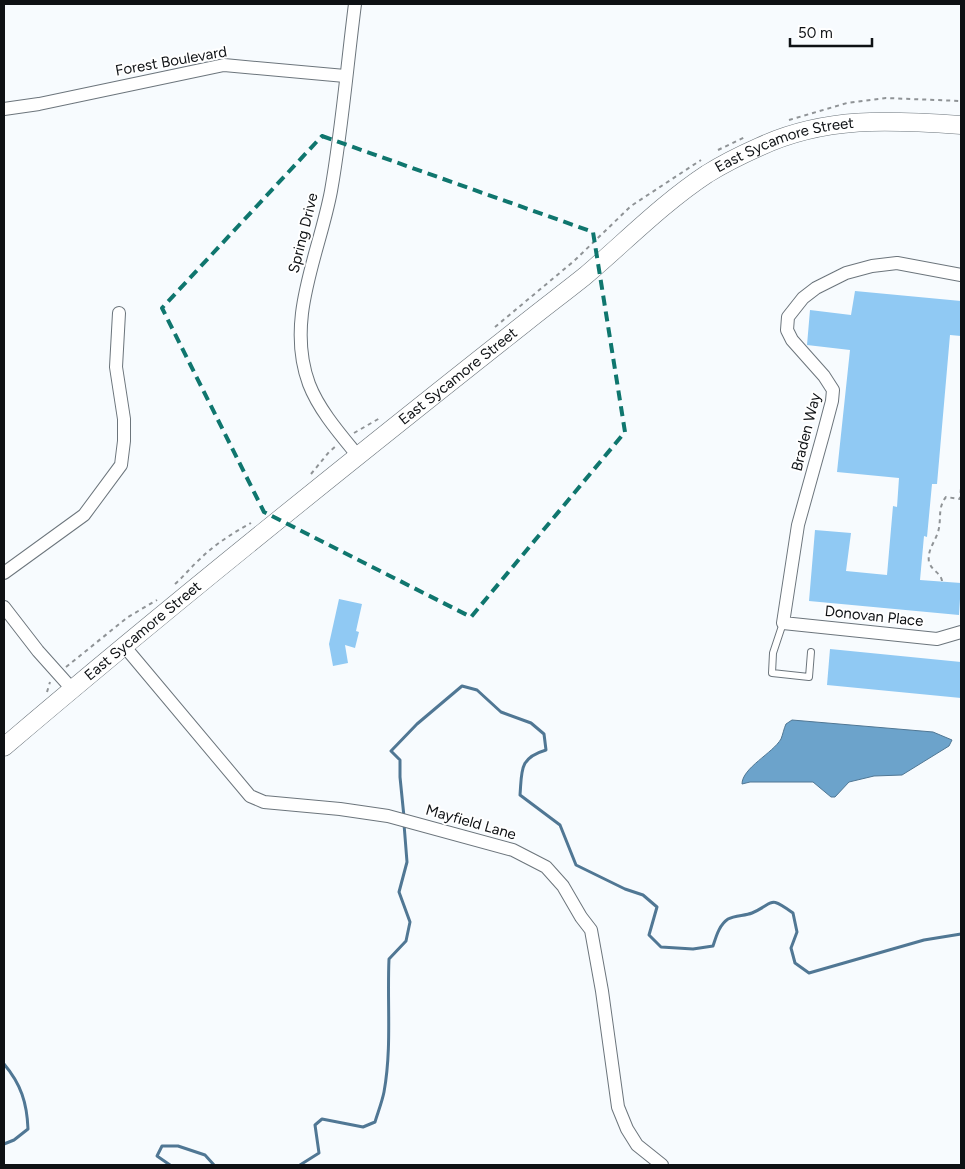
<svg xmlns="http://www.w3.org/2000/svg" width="965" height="1169" viewBox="0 0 965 1169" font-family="Figtree,sans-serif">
<rect width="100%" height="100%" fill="#f7fbfe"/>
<path fill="#6ca3cb" stroke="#507794" d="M792,720L933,732L952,740L949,746L902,775L874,776L849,782L835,797H831L813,782H750L742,784C742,768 773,753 781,739C783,734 784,728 786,724Z"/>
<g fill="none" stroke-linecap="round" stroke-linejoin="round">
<g stroke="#507794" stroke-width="3">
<path d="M404,817L400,777V760L391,751L417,724L462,686L477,690L501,712L531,723L544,734L546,750C519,758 522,770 520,795L560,825L576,865L625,889L643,895L657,907L649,935L661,947L693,949L713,946C716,937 719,925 728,919C735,915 745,916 752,913C775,903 768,895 793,913L797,932L791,948L795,963L809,973L924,940L961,934"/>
<path d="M4,1064C21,1084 27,1103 28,1129L14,1140L4,1144"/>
<polyline points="170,1165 157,1156 162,1146 178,1146 205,1155 214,1165"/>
<path d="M300,1165L319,1153L315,1125L322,1119L363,1127L375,1122C378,1112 382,1102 384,1092C392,1048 387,1003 389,959L406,941L410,922L399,892L407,862L404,824"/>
</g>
</g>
<g fill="#90c9f3">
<polygon points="855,291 961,301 961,336 950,335 937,484 932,484 927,537 924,536 920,580 961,583 959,615 809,601 815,530 851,533 846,571 887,575 893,506 897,507 899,478 837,472 850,350 807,345 810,310 851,315"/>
<polygon points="339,599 362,604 356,631 359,632 355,648 345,645 348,663 333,666 329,644"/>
<polygon points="830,649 961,662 961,698 827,685"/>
</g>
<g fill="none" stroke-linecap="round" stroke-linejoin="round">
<defs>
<polyline id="service" points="783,623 773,653 772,673 809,677 811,652"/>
<g id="minor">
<path d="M355,4C347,66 342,129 331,191C319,255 285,319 309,384C319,410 340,434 358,456"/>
<polyline points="4,109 39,104 224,65 345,76"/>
<polyline points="961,275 897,263 872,266 846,273 816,288 803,298 788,317 787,330 792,340 824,376 833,390 832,401 823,435 798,525 783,623 937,639 961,632"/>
<polyline points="4,573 84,515 121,465 124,441 124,419 116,367 119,313"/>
<polyline points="4,607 38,651 72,689"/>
<polyline points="125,647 250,796 264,802 340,809 388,816 513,850 546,867 563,886 581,917 591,930 602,991 618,1107 627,1129 637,1145 662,1165"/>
</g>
<g id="secondary">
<path id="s1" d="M4,747C174,602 349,462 525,323C545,307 565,292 585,276C625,242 663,203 707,174C723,164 741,155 759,147C825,116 891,120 961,125"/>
</g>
</defs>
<use href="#service" stroke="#6c757c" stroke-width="8"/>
<use href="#minor" stroke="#6c757c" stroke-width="14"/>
<use href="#secondary" stroke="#6c757c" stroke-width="19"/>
<g stroke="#8f9396" stroke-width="2" stroke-dasharray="4 4" stroke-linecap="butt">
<polyline points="789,120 847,103 886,98 961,101"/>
<polyline points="718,150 745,137"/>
<polyline points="495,327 574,261 631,206 701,160"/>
<polyline points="354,433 380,418"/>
<polyline points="311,474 329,452 336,446"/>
<path d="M942,581C941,573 932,571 929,562C927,550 935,542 938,532C942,519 937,508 946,497L960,499L961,488"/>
<path d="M175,584C184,576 191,567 200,559C215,544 233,533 251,523"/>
<polyline points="66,667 128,617 157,600"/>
<polyline points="47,692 50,682"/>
</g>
<use href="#service" stroke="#fff" stroke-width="6"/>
<use href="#minor" stroke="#fff" stroke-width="12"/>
<use href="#secondary" stroke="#fff" stroke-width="18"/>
</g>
<path fill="none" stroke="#0f766e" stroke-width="4" stroke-dasharray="10 6" stroke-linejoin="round" d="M322,136L593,232L625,432L471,617L264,512L162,308Z"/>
<g text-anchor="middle" stroke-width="4" stroke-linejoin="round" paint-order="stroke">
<g font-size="15" fill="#0e1114" stroke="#fff">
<text transform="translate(171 61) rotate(-10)" y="5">Forest Boulevard</text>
<text dy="5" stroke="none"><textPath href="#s1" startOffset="991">East Sycamore Street</textPath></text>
<text transform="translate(303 233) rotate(-76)" y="5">Spring Drive</text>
<text dy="5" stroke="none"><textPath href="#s1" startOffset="586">East Sycamore Street</textPath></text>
<text transform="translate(806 432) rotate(-76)" y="5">Braden Way</text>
<text transform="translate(874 616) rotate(6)" y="5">Donovan Place</text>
<text dy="5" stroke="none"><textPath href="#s1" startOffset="181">East Sycamore Street</textPath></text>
<text transform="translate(471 822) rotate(16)" y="5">Mayfield Lane</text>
</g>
</g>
<rect width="965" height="1169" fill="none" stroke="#0e1114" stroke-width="10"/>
<path d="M790 38v8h82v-8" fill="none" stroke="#0e1114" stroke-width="2.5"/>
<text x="798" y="38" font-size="15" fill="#0e1114" stroke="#ffffff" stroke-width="4" paint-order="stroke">50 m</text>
</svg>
